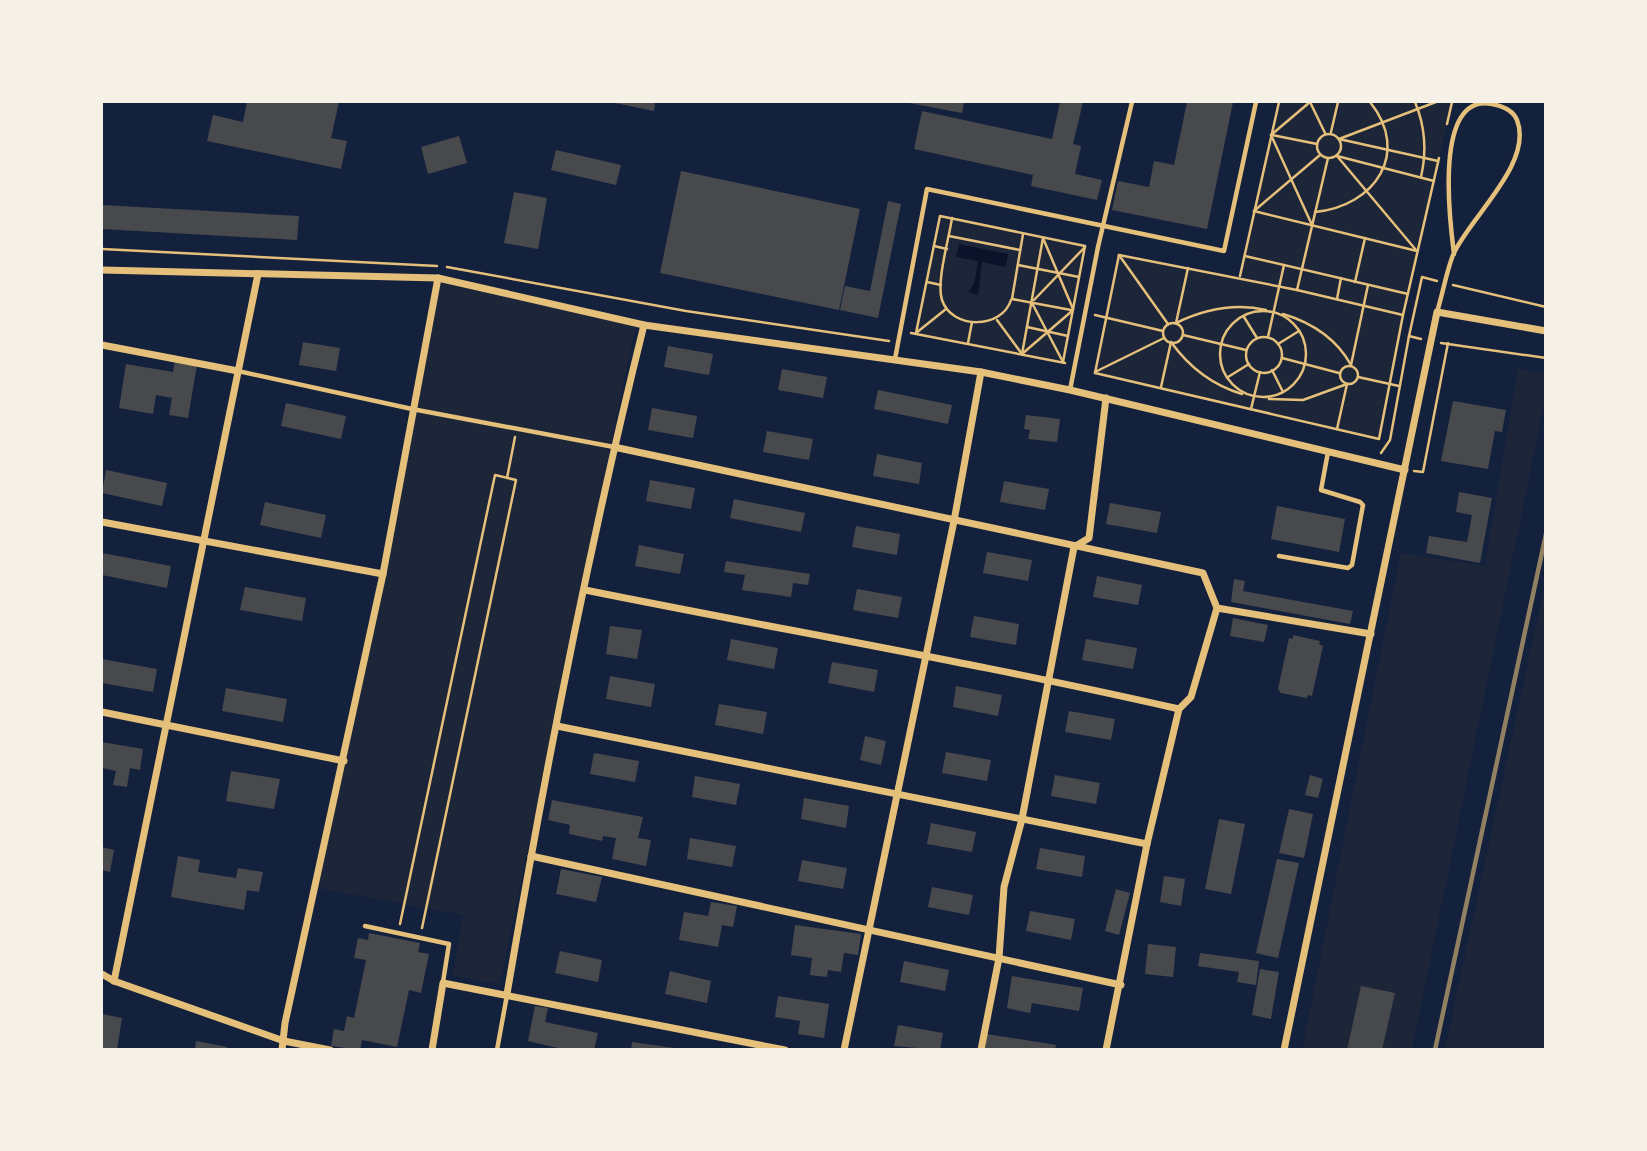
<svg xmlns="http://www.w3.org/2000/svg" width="1647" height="1151" viewBox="0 0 1647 1151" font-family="Arial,sans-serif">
<rect width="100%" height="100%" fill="#14213d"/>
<g fill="#1d2539">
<polygon points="1279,102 1415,102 1418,108 1436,102 1452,102 1403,315 1379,439 1095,373 1119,255 1240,277"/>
<polygon points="940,216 1085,246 1063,362 916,333"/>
<polygon points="436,282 636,323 500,984 453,976 463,915 318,888 386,576"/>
<polygon points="1518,369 1545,373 1545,399 1412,1049 1302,1050 1401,553 1485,566"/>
<polygon points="1545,584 1546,1035 1542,1049 1445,1049"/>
</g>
<polygon fill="#0b132b" points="959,244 1008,254 1006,267 982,262 978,295 968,292 974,284 978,261 956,257"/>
<g fill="#48494c">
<polygon points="247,102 339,102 331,138 347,141 341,169 207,141 213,115 243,122"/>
<polygon points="610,102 655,102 654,111"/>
<polygon points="904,102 964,102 962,113"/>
<polygon points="1060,102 1083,102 1073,144 1081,146 1075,174 1102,180 1097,200 1031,186 1033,175 914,149 922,111 1052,139"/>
<polygon points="1187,102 1233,102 1207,229 1112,210 1118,181 1149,187 1154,161 1174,165"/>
<polygon points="459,136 467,163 428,174 421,147"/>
<polygon points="556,150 621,165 616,185 551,170"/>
<polygon points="681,171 860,209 839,310 660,273"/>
<polygon points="514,192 547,198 538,249 504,243"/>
<polygon points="888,201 901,204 878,318 840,310 845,286 870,291"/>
<polygon points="102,205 299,216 297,240 102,229"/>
<polygon points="303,342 340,348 336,371 299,365"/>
<polygon points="668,346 713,354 709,375 664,367"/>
<polygon points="175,362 197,365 188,418 169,415 172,398 156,395 153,414 119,408 126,364 173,372"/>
<polygon points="782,369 827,377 823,398 778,390"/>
<polygon points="878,390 952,405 948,424 874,409"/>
<polygon points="1453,401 1506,410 1502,432 1495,431 1488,469 1441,461"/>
<polygon points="286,403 346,416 341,439 281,426"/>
<polygon points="652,408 697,416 693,438 648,430"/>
<polygon points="1026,415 1060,419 1057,442 1028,439 1030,430 1024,429"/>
<polygon points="767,431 813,439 809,460 763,452"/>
<polygon points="877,454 922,463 919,484 873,476"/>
<polygon points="106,470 167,483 162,506 102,493"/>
<polygon points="650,480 695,488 691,509 646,501"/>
<polygon points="1004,481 1049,489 1045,510 1000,502"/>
<polygon points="1459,492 1492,498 1480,563 1426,553 1429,536 1467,542 1472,515 1456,512"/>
<polygon points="734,499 805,513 801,532 730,518"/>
<polygon points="265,502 326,515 321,538 260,525"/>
<polygon points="1110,503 1161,512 1157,533 1106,524"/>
<polygon points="1277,506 1345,519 1339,552 1271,539"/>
<polygon points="856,526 900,534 897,555 852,547"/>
<polygon points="639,545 684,554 680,574 635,566"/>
<polygon points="987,552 1032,560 1028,581 983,573"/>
<polygon points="102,553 171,566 167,588 102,575"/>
<polygon points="726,561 810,574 808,585 793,583 791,597 742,590 745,575 724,572"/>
<polygon points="1097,576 1142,585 1138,605 1093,597"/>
<polygon points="1234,579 1245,581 1243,591 1353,611 1350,624 1231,602"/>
<polygon points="245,587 306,598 302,621 240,610"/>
<polygon points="857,589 902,597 898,618 853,610"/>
<polygon points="974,616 1019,624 1016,645 970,637"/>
<polygon points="1233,618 1268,625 1264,642 1230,636"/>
<polygon points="610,626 642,630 637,659 606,654"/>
<polygon points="1293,635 1320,641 1319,644 1323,646 1312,696 1308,695 1307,698 1281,693 1278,689 1289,638 1293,639"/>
<polygon points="731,639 778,648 774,669 727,660"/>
<polygon points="1086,639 1137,648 1133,669 1082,660"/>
<polygon points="102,659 157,669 153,692 102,683"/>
<polygon points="832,662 878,670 874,692 828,683"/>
<polygon points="610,676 655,684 651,707 606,699"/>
<polygon points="956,686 1002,695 998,716 953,707"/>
<polygon points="226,688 287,699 283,722 222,711"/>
<polygon points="719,704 767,712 763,734 715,725"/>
<polygon points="1069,711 1115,719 1111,740 1065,732"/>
<polygon points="865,736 886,741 881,765 860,760"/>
<polygon points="102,742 143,749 140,770 130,768 127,787 113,785 116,771 102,768"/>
<polygon points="946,752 991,760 987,781 942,773"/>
<polygon points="594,753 639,761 635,782 590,774"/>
<polygon points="231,771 280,779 274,809 226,801"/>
<polygon points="1055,775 1100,783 1096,804 1051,796"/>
<polygon points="1310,775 1323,779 1318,798 1305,795"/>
<polygon points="695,776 740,784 736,805 692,797"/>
<polygon points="804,798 849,806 846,828 801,819"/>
<polygon points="552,800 643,817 638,838 651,840 646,866 612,859 616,838 603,836 602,841 569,834 570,825 548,820"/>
<polygon points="1289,809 1313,814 1304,858 1279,853"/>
<polygon points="1219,819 1245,824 1231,894 1205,889"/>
<polygon points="931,823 976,832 972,852 927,844"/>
<polygon points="690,838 736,846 732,867 687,859"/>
<polygon points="102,847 114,850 110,872 102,870"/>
<polygon points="1040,848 1085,856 1082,877 1036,869"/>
<polygon points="178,856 200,860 198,872 236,878 238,868 263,872 259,892 247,890 244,910 171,897"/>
<polygon points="1277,859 1299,863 1278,958 1256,953"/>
<polygon points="802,860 847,868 843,889 798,881"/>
<polygon points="561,869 602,877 596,902 556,894"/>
<polygon points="1164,876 1185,879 1181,906 1160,902"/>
<polygon points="932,887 973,895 969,915 928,907"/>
<polygon points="1116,889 1130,893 1119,935 1105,931"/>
<polygon points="711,902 737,906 733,927 722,925 718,947 679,940 684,912 708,916"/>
<polygon points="1030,911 1075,919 1071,940 1026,931"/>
<polygon points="795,925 861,934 858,955 844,953 841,972 828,970 827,977 810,975 812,958 791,955"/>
<polygon points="369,933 420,943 418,952 429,954 421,993 409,990 397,1047 362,1040 360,1050 331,1046 334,1029 344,1031 347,1016 354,1018 366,960 354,958 358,938 368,940"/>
<polygon points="1148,944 1176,947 1173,977 1145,974"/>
<polygon points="560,951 602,960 598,982 555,973"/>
<polygon points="1200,953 1259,961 1256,985 1237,982 1239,972 1198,966"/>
<polygon points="904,961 949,970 945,991 900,982"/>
<polygon points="1260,969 1279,972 1271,1019 1252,1015"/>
<polygon points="670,971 711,981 707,1003 665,994"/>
<polygon points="1012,976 1083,988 1079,1011 1032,1003 1030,1013 1007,1008"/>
<polygon points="1361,986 1395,993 1382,1050 1347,1050"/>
<polygon points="778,996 829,1004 824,1038 798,1034 800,1021 775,1017"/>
<polygon points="535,1006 548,1008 545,1022 598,1033 594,1050 566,1050 528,1041"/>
<polygon points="102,1014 122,1018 117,1050 102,1050"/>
<polygon points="898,1025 943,1033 940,1050 894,1046"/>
<polygon points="987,1034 1056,1045 1055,1050 985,1050"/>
<polygon points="196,1041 227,1047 227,1050 195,1050"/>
<polygon points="632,1042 674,1048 674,1050 631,1050"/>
</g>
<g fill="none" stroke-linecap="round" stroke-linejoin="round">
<g stroke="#e5c07b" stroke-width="2.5">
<polyline points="1310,102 1325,133"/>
<path d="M1415,102C1425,126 1427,151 1421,177"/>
<polyline points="1447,124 1452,102"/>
<polyline points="1331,132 1338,102"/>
<circle cx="1329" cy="146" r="12"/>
<polyline points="1271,135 1312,225"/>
<polyline points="1271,135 1310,102"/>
<polyline points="1272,135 1317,144"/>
<polyline points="1339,139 1436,102"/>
<polyline points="1339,139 1438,161"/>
<polyline points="1337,156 1416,250"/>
<polyline points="1337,156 1434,181"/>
<polyline points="1328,158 1297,290 1119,255 1095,373 1379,439 1403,315"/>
<polyline points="1254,211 1417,251"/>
<polyline points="1254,211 1320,155"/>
<path d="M1315,212C1375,206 1411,153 1370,102"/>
<path d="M952,218C949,239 936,282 942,300C952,330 1002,329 1011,300"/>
<polyline points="1023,234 1012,299 1071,310"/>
<polyline points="949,236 1020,250"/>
<polyline points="1043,238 1073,309"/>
<polyline points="934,246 947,249"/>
<polyline points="102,249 437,266"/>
<polyline points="1119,255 1168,324"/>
<polyline points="1245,256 1408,294"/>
<polyline points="1018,265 1079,277"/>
<polyline points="447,267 686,311 889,341"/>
<polyline points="1240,276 1279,102"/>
<polyline points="927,282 941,285"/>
<polyline points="1355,282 1365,238"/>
<polyline points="1453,285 1546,307"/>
<polyline points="1297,290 1403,315 1439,158"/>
<polyline points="1337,299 1341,278"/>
<polyline points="1034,300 1085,247"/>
<polyline points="1032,303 1063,362"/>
<circle cx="1263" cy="354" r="43"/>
<path d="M1283,314C1313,323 1336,338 1351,365"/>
<polyline points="1095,315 1163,331"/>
<polyline points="1244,317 1257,338"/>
<polyline points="997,320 1022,354"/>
<path d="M1176,323C1205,309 1235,303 1266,310"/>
<polyline points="1176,323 1188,268"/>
<circle cx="1173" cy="333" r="10"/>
<polyline points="1027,327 1068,336"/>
<polyline points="911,333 1065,363"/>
<polyline points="916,333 940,216 1085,246 1063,362"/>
<polyline points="916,333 946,309"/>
<polyline points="1183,335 1246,350"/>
<polyline points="1409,336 1422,277 1437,281"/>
<polyline points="1268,337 1284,265"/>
<circle cx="1264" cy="355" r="18"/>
<path d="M1171,342C1189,367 1212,385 1242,394"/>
<polyline points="968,343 972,322"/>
<polyline points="1441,343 1546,358"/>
<polyline points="1278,344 1299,331"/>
<polyline points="1022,354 1043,238"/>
<polyline points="1022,354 1072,311"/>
<polyline points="1282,358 1339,373"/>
<polyline points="1351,365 1368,285"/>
<circle cx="1349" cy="375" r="9"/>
<polyline points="1272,370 1283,392"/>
<polyline points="1095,372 1164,338"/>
<polyline points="1228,377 1249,364"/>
<polyline points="1358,377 1399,386"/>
<polyline points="1161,387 1171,342"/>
<polyline points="1269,399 1303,400 1347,384"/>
<polyline points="1251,409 1260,372"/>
<polyline points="1337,429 1347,384"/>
<polyline points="1381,453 1390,440 1409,336 1421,339"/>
<polyline points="1414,471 1423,472 1448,343"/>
<polyline points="507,478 515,437"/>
<polyline points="400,924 495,475 516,480 422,928"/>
</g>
<g stroke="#e5c07b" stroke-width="4.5">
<path d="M1437,312C1443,293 1446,273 1453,255C1468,219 1534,164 1517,120C1513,110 1502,106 1492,104C1433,92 1450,223 1454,254"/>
<polyline points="895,359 927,189 1224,251 1256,102"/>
<polyline points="238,371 412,409 614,447"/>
<polyline points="1070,390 1098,247 1132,102"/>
<polyline points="1279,556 1348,568 1352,565 1363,505 1360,502 1321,490 1328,452"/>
<polyline points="365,926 449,944 443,982"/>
<polyline points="497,1050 507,995"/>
</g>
<g stroke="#e5c07b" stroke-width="7">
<polyline points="102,270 438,278 644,325 981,372 1070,390 1405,470"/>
<polyline points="102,345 238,371"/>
<polyline points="614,447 1203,573 1217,608 1371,634"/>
<polyline points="102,522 383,574"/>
<path d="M585,590C783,630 982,664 1179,709"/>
<polyline points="102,712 344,761"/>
<polyline points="557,726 1147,844"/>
<polyline points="531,856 1121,985"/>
<polyline points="102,974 114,981 284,1041 330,1050"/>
<polyline points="114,981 258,274"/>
<path d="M507,994C545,770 589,546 644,325"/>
<polyline points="282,1050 285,1023 383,574 438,278"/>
<polyline points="432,1050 443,983 785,1050"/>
<polyline points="844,1050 954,521 981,372"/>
<polyline points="981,1050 999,958 1004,887 1022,819 1074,547 1089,538 1106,398"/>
<polyline points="1106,1050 1147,844 1179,709 1191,697 1217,608"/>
<polyline points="1284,1050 1437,312 1546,331"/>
</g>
<polyline stroke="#918062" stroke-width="4.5" points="1435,1050 1546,534"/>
</g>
<rect width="1647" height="1151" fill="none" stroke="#f6f1e7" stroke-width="206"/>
</svg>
